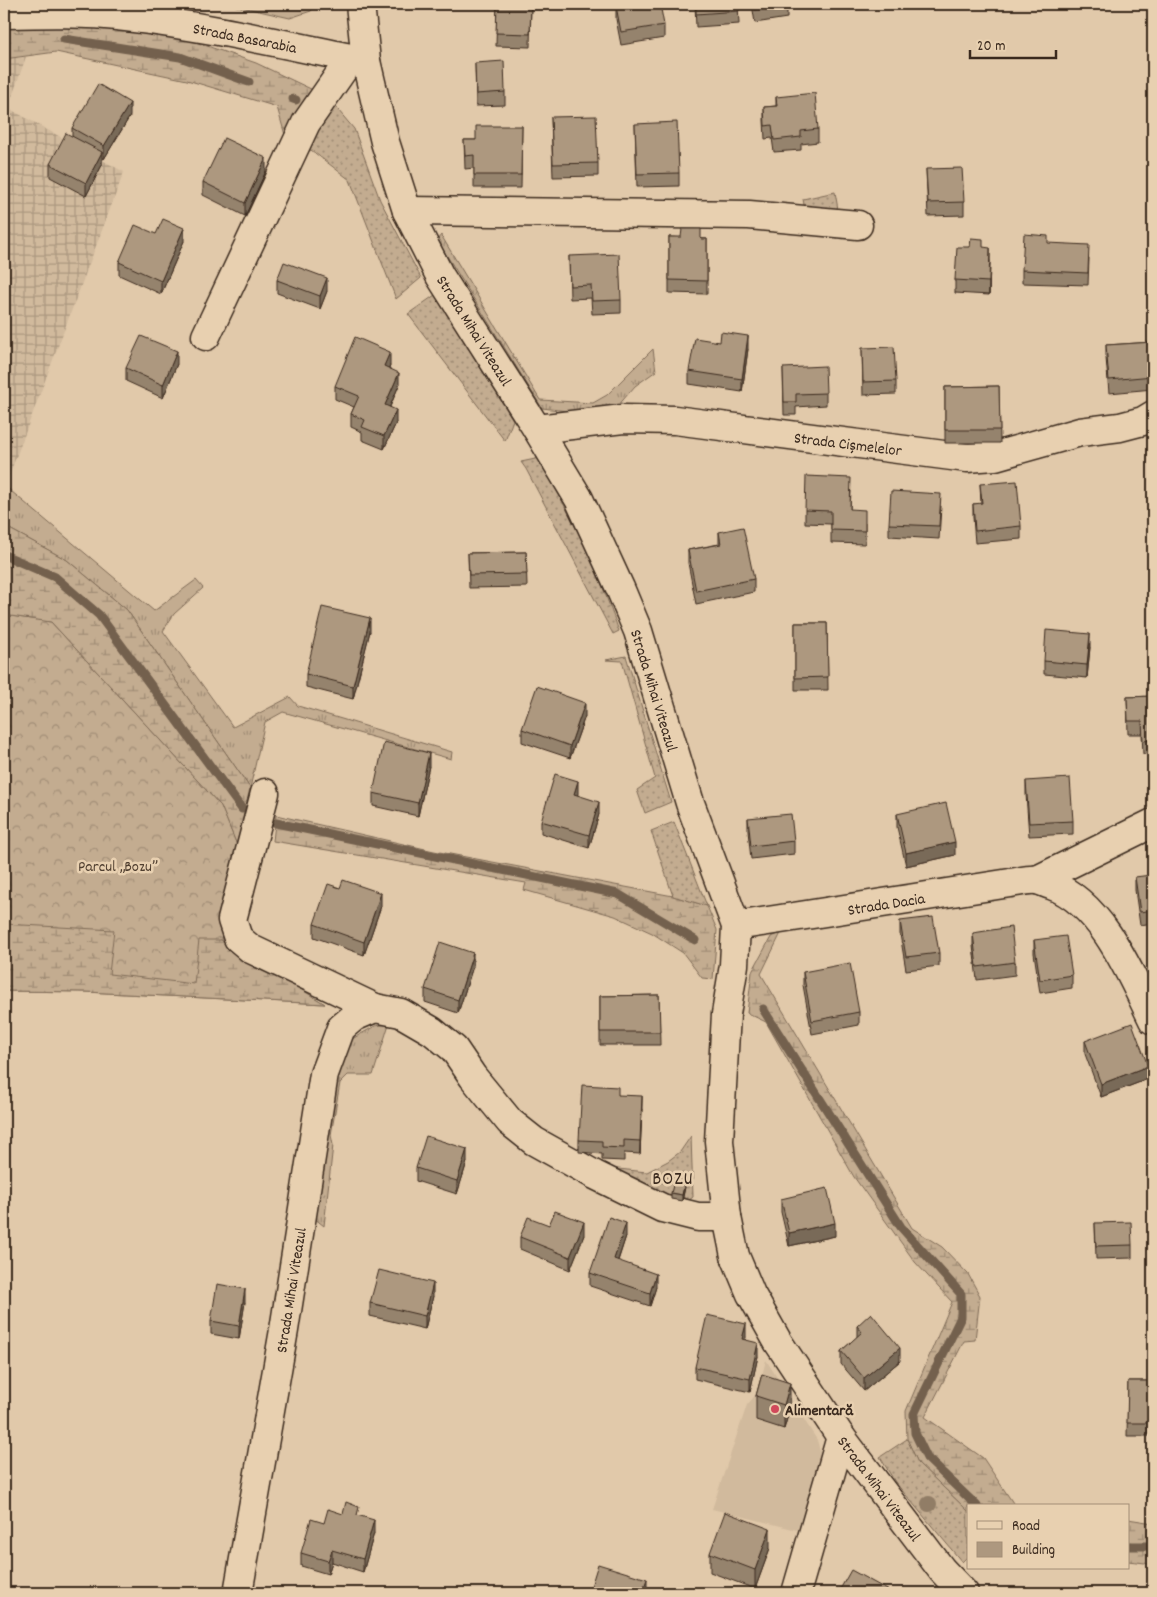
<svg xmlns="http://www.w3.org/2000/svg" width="1157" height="1597" viewBox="0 0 1157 1597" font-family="Dekko,sans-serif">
<defs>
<pattern id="industrial-grid" width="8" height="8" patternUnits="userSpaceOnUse" patternTransform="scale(1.25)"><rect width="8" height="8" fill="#d1ba9d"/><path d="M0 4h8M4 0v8" fill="none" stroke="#ab977f"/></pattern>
<pattern id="grass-tufts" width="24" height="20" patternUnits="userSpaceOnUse" patternTransform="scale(1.25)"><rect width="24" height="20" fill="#c3ac90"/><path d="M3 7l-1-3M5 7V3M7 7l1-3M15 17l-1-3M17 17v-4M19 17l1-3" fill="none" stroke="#a08c75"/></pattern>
<pattern id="forest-crowns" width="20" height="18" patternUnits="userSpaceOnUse" patternTransform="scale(1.25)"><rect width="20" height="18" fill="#c3ac90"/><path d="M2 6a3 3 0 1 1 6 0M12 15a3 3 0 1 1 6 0" fill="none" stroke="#a08c75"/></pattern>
<pattern id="wetland-marsh" width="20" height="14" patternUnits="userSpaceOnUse" patternTransform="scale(1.25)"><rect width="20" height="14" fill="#c3ac90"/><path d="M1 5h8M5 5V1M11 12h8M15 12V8" fill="none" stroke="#a08c75"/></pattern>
<pattern id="garden-dots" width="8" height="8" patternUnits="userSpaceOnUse" patternTransform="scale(1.25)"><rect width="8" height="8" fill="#c3ac90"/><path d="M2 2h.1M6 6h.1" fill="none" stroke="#a08c75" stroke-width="1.8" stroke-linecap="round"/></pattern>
</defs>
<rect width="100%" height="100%" fill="#e1c9aa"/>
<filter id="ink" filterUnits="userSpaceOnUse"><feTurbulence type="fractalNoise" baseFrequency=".02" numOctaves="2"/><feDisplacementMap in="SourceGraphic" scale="10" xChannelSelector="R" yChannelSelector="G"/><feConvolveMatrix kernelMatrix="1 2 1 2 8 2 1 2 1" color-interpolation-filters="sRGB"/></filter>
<g filter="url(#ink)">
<polygon fill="#d1ba9d" points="766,1360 817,1440 821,1455 811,1509 797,1530 712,1509 747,1405 758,1392"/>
<polygon fill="url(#industrial-grid)" points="26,57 8,108 124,172 4,489 4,59"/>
<g fill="url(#grass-tufts)" stroke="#7f6b57">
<polygon points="228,4 318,4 311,11 290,18"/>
<polygon points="441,235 540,400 593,403 607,395 653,349 656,371 635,386 617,407 576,412 542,408 437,240"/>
<polygon points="5,486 154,611 196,580 203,588 174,614 163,631 233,727 290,697 298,706 452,752 451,759 283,712 265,722 250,788 127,610 67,560 4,526"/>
<polygon points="389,1024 373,1075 348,1075 340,1083 331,1135 333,1145 324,1226 314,1218 341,1055 352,1039 375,1026"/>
</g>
<polygon fill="url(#forest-crowns)" stroke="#7f6b57" points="4,615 51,622 221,806 237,845 221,940 325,1004 86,992 4,991"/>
<g fill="url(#wetland-marsh)" stroke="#7f6b57">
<polygon points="4,25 111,28 187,39 256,63 313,90 287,142 277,107 187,80 56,52 4,59"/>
<polygon points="4,526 67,560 127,610 250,788 237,845 221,806 51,622 4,615"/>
<polygon points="276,815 434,851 673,896 707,906 717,930 713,979 702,978 683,953 652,933 615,916 524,890 526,883 273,841"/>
<polygon points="4,924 114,930 109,974 194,984 199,940 221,940 325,1004 86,992 4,991"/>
<polygon points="782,931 761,974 912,1228 942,1247 968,1274 980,1296 975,1340 964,1341 925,1417 983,1458 1015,1506 968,1506 968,1511 918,1463 907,1439 906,1411 952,1302 915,1262 854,1177 766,1022 747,1013 752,972 771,937"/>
<polygon points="1128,1519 1153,1523 1153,1566 1145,1563 1128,1561"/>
</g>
<g fill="url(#garden-dots)" stroke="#7f6b57">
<polygon points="333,104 354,129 380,200 421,278 396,299 350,180 311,150 305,153 307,142"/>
<polygon points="835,192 839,215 806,216 803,199"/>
<polygon points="435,295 513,420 505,441 408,314"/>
<polygon points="540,458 593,561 619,631 613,634 526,469 521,462"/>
<polygon points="626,656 671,802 645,813 637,790 655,778 622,661 606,660"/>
<polygon points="674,822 707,906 673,896 651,831"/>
<polygon points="691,1136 693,1197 684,1204 599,1167 647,1172 668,1161 680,1152"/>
<polygon points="907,1439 918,1463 968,1511 968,1556 962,1562 895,1482 880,1457"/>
</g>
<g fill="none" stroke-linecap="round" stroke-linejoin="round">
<g stroke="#73604d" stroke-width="9">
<polyline points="64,39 180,57 249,82"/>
<polyline points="293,99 296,100"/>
<polyline points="4,555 55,577 99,615 242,809"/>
<polyline points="276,823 618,894 695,940"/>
<polyline points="763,1009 901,1227 961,1294 961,1317 914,1414 915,1433 927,1458 977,1506"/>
<polyline points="1128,1546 1153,1546"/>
</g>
<defs>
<g id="minor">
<polyline points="360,4 366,61 385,142 407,211 440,276 537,429 579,499 620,588 638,631 690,803 736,926 734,965 726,1014 719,1141 727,1217 735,1256 751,1294 778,1342 841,1437 942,1570 964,1593"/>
<path d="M4,14C44,13 85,12 126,17C206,26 286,45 366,61"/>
<polyline points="407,211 749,215 858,225"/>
<polyline points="206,336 306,123 351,58"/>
<polyline points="537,429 623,419 675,420 967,458 995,456 1080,432 1120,427 1143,421 1153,415"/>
<polyline points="265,793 232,920 238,938 251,949 375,1008"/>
<polyline points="1037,880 1153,823"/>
<path d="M736,926L1010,883C1018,882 1029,879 1037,880C1042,881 1047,884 1051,885C1102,903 1131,975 1153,1020"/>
<polyline points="238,1593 284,1330 324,1074 341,1028 354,1017 375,1008 401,1013 432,1031 454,1049 473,1077 510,1122 534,1141 595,1175 662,1208 698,1217 727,1217"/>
<polyline points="796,1593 841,1437"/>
</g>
</defs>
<use href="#minor" stroke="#3b2a1e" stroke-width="31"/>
<use href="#minor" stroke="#e8d0b0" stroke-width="28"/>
</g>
<circle fill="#917d66" cx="929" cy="1504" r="8"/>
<g fill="#95836d" stroke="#3b2a1e">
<polygon points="497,4 531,4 530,47 496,46"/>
<polygon points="695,4 738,4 739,24 696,27"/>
<polygon points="752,4 787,4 787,18 755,23"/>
<polygon points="616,6 664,25 664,38 621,45 616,19"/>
<polygon points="475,63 505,92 505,105 476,106"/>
<polygon points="776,97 818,129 818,142 801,144 801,150 774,152 772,138 765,139 764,120 764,107 776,106"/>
<polygon points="130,116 104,159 102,158 102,165 86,196 50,177 50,164 72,136 72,128"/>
<polygon points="551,117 598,163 598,176 553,177"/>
<polygon points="635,124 679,173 679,186 637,187"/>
<polygon points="522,126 521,188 474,188 474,168 465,169 464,140 476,140"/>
<polygon points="926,169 964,202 964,215 928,216"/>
<polygon points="266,171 245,216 203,195 203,182"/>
<polygon points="156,234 184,241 161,294 119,275 119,262"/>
<polygon points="669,237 707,239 707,294 669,293"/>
<polygon points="970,247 983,247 990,261 989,295 955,293 955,280"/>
<polygon points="569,256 621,300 621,313 592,314 591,298 570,299"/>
<polygon points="1089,258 1088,285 1022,283 1022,270"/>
<polygon points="277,280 327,291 320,309 277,293"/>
<polygon points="1153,342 1153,389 1109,393 1106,358 1106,345"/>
<polygon points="862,348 896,381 896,394 863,395"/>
<polygon points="748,349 742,392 689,384 689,371"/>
<polygon points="177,364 163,398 126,381 126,368"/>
<polygon points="390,365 389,368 399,385 390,407 396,423 384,449 362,440 362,432 351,427 351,414 354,407 335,399 335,386"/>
<polygon points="783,368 826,393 826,405 796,407 796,415 784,415"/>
<polygon points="999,386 1000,443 945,443 945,387"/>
<polygon points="980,484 1021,526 1021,539 975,543 973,517 973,504 981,504"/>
<polygon points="851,491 850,509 865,523 865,544 831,543 831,524 805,523 805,510"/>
<polygon points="941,506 939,539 889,536 889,524"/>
<polygon points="719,532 754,579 754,592 696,604 688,563 688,550 719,544"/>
<polygon points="526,552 527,587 469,588 468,553"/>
<polygon points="795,623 827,623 828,690 795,690"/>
<polygon points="370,631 353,699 306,687 306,674"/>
<polygon points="1090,647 1087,678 1044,674 1044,661"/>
<polygon points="1153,696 1153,753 1143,754 1142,734 1128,734 1127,697"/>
<polygon points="585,716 570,758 522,742 522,729"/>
<polygon points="429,766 418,816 373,806 373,793"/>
<polygon points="1026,781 1073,821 1073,834 1029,836 1026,794"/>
<polygon points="578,794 577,795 599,814 589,848 541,833 541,821"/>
<polygon points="897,814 955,855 906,866 897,827"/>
<polygon points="748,818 794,841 794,854 751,859 748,831"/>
<polygon points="1135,877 1152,886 1153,885 1153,923 1140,925 1135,890"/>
<polygon points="381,906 364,955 314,937 314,924"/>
<polygon points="900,921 939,953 939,966 906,970 900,934"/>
<polygon points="973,933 1015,962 1015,975 977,980 973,946"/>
<polygon points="1034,940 1072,975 1072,988 1040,993 1034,953"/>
<polygon points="473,966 458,1013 425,1002 425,989"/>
<polygon points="803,972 859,1012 859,1025 812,1034 803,985"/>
<polygon points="659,995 660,1045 600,1045 600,996"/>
<polygon points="1085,1041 1148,1079 1101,1097 1085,1054"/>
<polygon points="618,1095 642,1109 640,1154 624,1153 624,1161 602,1160 602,1154 579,1152 579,1140"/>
<polygon points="467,1162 457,1194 416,1181 416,1168"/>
<polygon points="685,1187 682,1201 671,1199 671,1193"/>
<polygon points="781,1199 835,1236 789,1246 781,1212"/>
<polygon points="1095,1223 1132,1245 1132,1258 1096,1259"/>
<polygon points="549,1225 584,1235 570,1270 520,1249 520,1237"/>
<polygon points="626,1236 618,1261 656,1287 650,1306 590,1286 590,1273"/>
<polygon points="433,1296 425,1329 370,1316 370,1303"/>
<polygon points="245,1302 239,1339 211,1334 211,1321"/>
<polygon points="857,1326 900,1361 864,1391 841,1364 841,1351 857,1337"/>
<polygon points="746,1337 745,1340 758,1356 750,1392 695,1379 695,1367"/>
<polygon points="762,1374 790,1408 784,1429 756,1420 756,1396"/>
<polygon points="1128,1381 1153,1381 1153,1436 1127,1436"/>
<polygon points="343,1514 359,1516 374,1533 363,1572 332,1562 328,1574 301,1566 301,1553 324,1523"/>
<polygon points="770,1548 755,1589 710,1572 710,1553"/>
</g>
<g fill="#796a59" stroke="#3b2a1e">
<polygon points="130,103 130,116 104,159 104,146"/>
<polygon points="102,152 102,165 86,196 86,183"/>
<polygon points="266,158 266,171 245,216 245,203"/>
<polygon points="184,228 184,241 161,294 161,281"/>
<polygon points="990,248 990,261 989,295 989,282"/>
<polygon points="327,278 327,291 320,309 320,296"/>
<polygon points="748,336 748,349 742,392 742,379"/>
<polygon points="177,351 177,364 163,398 163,385"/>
<polygon points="390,352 390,365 384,379 384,366"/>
<polygon points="399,373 399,385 385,418 385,405"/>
<polygon points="396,410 396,423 384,449 384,436"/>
<polygon points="370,618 370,631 353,699 353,686"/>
<polygon points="1090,634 1090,647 1087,678 1087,665"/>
<polygon points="585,703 585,716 570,758 570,746"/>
<polygon points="429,753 429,766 418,816 418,803"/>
<polygon points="578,781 578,794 574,807 574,794"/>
<polygon points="599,802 599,814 589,848 589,835"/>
<polygon points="955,842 955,855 906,866 906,853"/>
<polygon points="381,893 381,906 364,955 364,942"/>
<polygon points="473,953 473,966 458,1013 458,1000"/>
<polygon points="1148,1066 1148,1079 1101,1097 1101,1084"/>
<polygon points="642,1096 642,1109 640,1154 640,1141"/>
<polygon points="467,1149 467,1162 457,1194 457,1181"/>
<polygon points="685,1181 685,1187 682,1201 682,1195"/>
<polygon points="584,1222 584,1235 570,1270 570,1257"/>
<polygon points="626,1223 626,1236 614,1272 614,1259"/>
<polygon points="835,1223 835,1236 789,1246 789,1233"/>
<polygon points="656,1274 656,1287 650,1306 650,1293"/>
<polygon points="433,1283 433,1296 425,1329 425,1316"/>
<polygon points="245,1289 245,1302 239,1339 239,1326"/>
<polygon points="746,1324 746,1337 742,1352 742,1339"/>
<polygon points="758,1343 758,1356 750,1392 750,1379"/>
<polygon points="900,1348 900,1361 864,1391 864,1378"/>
<polygon points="790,1383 790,1408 784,1429 784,1405"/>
<polygon points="374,1520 374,1533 363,1572 363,1559"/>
<polygon points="770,1529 770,1548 755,1589 755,1570"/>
<polygon points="332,1550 332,1562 328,1574 328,1561"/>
<polygon points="647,1579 647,1593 642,1593"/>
</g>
<g fill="#ad987f" stroke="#3b2a1e">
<polygon points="497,4 531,4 530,34 496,33"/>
<polygon points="632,4 660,4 664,25 621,32 616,6"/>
<polygon points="696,4 738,4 739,11 696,14"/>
<polygon points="754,4 787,4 787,5 755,10"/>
<polygon points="504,61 505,92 476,94 475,63"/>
<polygon points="98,84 130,103 104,146 72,128"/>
<polygon points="815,93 818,129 801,131 801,137 774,140 772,125 765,126 764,107 777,106 776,97"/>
<polygon points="596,116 598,163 553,164 551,117"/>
<polygon points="677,122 679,173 637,174 635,124"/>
<polygon points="476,126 522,126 521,175 474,175 474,155 465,156 464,140 476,140"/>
<polygon points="66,133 102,152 86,183 50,164"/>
<polygon points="224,138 266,158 245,203 203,182"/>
<polygon points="962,168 964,202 928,203 926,169"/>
<polygon points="163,219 184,228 161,281 119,262 135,225 156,234"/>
<polygon points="682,229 701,229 701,239 707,239 707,281 669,280 669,237 681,237"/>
<polygon points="1024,234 1048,236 1048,243 1089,245 1088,273 1022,270"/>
<polygon points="971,238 983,239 983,247 990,248 989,282 955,280 957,247 970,247"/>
<polygon points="619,254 621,300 592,301 591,285 570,286 569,256"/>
<polygon points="284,262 327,278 320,296 277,280"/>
<polygon points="721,332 748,336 742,379 689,371 695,338 720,342"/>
<polygon points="141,336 177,351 163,385 126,368"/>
<polygon points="355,337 390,352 384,366 399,373 385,405 396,410 384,436 362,427 365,420 351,414 359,396 335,386"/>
<polygon points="1153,342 1153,376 1109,380 1106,345"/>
<polygon points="894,347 896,381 863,382 862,348"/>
<polygon points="825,366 826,393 796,394 796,402 784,402 783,368"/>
<polygon points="999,386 1000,430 945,430 945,387"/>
<polygon points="806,476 851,478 850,509 865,510 865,531 831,530 831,511 805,510"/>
<polygon points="1017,481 1021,526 975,531 973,504 982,503 980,484"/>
<polygon points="891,491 941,494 939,526 889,524"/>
<polygon points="743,527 754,579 696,591 688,550 721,544 719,532"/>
<polygon points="526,552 527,574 469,575 468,553"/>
<polygon points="322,607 370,618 353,686 306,674"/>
<polygon points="795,623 827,623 828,677 795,678"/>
<polygon points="1046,630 1090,634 1087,665 1044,661"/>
<polygon points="537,686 585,703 570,746 522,729"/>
<polygon points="1153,696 1153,740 1143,741 1142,721 1128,721 1127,697"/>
<polygon points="384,742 429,753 418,803 373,793"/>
<polygon points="555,774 578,781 574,794 599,802 589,835 541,821"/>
<polygon points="1070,778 1073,821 1029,823 1026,781"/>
<polygon points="946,803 955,842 906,853 897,814"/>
<polygon points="791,814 794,841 751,846 748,818"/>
<polygon points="1151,875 1152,886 1153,885 1153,910 1140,912 1135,877"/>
<polygon points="343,880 381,893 364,942 314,924 328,884 340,888"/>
<polygon points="933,917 939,953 906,957 900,921"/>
<polygon points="1011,927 1015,962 977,967 973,933"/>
<polygon points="1066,936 1072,975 1040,980 1034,940"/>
<polygon points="440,942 473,953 458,1000 425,989"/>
<polygon points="850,963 859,1012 812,1021 803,972"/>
<polygon points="659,995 660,1032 600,1032 600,996"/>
<polygon points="1132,1023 1148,1066 1101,1084 1085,1041"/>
<polygon points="582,1085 618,1087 618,1095 642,1096 640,1141 624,1140 624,1148 602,1147 602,1141 579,1140"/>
<polygon points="426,1136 467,1149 457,1181 416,1168"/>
<polygon points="675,1178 685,1181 682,1195 671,1193"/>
<polygon points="827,1188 835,1223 789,1233 781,1199"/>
<polygon points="555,1211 584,1222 570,1257 520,1237 528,1217 549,1225"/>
<polygon points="609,1217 626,1223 614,1259 656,1274 650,1293 590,1273"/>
<polygon points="1131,1222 1132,1245 1096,1246 1095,1223"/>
<polygon points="379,1270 433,1283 425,1316 370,1303"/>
<polygon points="217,1284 245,1289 239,1326 211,1321"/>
<polygon points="871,1313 900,1348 864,1378 841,1351 862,1332 857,1326"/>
<polygon points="707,1315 746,1324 742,1339 758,1343 750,1379 695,1367"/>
<polygon points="762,1374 790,1383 784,1405 756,1396"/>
<polygon points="1128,1381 1153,1381 1153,1423 1127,1423"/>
<polygon points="346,1502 359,1507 357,1515 374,1520 363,1559 332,1550 328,1561 301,1553 311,1519 324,1523 328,1509 343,1514"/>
<polygon points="725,1512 770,1529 755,1570 710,1553"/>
<polygon points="598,1564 647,1579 642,1593 589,1593"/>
<polygon points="851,1570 893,1593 838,1593"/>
</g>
</g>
<circle fill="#d1495b" stroke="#e8d0b0" stroke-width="2" cx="775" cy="1409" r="5"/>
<g text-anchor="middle" stroke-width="5" stroke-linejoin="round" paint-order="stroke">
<g font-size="16" fill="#3b2a1e" stroke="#e8d0b0">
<text transform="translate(245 37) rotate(11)" y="6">Strada Basarabia</text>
<text transform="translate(475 330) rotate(58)" y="6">Strada Mihai Viteazul</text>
<text transform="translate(848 443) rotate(7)" y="6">Strada Cișmelelor</text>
<text transform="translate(655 690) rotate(73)" y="6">Strada Mihai Viteazul</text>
<text transform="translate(886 903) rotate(-9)" y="6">Strada Dacia</text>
<text transform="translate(290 1290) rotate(-81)" y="6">Strada Mihai Viteazul</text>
<text transform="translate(880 1488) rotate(53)" y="6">Strada Mihai Viteazul</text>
</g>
<g font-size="16" fill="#4f3e2f" stroke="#e8d0b0">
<text x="118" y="871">Parcul „Bozu”</text>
</g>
<g font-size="16" font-weight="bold" fill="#3b2a1e" stroke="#e8d0b0" text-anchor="start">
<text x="785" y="1415">Alimentară</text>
</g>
<g font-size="19" letter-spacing="1" fill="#3b2a1e" stroke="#e8d0b0">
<text x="673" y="1184">BOZU</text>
</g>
</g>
<rect width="1157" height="1597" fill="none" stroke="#e8d0b0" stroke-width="20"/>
<rect x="10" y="10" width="1137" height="1577" fill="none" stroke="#3b2a1e" stroke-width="2" filter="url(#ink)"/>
<rect x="967" y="1504" width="162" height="65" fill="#e8d0b0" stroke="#a38e76"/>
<rect x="977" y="1521" width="25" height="8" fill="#e8d0b0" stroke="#a38e76"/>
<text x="1012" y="1530" font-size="15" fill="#3b2a1e">Road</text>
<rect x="977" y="1542" width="25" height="15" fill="#ad987f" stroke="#a38e76"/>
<text x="1012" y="1554" font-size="15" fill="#3b2a1e">Building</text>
<path d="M970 50v8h86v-8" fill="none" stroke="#3b2a1e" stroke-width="2.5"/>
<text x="977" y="50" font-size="15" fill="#3b2a1e" stroke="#e8d0b0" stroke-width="4" paint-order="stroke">20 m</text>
</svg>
